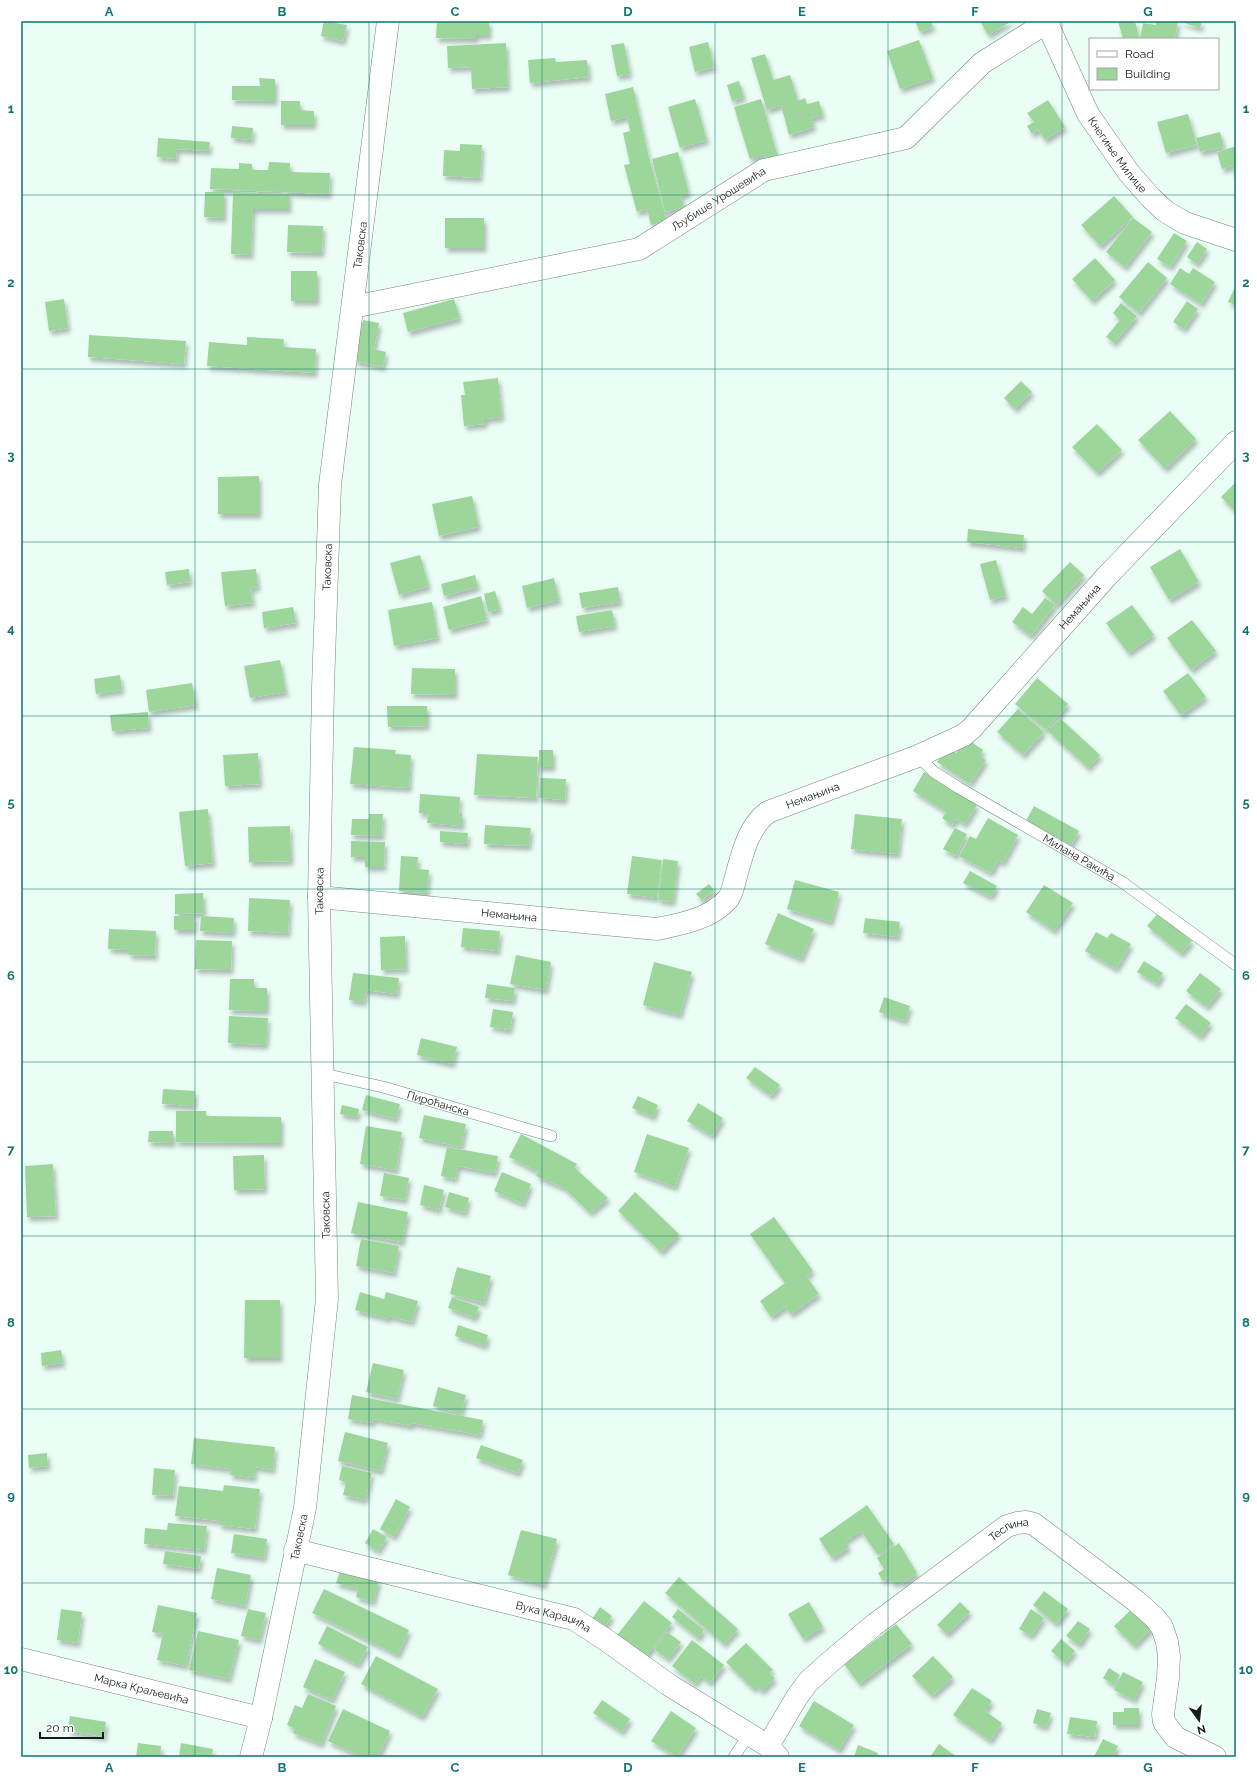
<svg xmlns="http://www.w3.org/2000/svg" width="1257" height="1778" viewBox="0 0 1257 1778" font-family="Raleway,sans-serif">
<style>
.building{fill:#9cd69a;filter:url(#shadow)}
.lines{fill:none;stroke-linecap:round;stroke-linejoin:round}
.service-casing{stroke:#71887d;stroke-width:12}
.minor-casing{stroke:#71887d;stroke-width:23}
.service{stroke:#fff;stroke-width:11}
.minor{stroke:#fff;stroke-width:22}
.grid{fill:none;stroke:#0f766e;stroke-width:1;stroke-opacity:0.55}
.labels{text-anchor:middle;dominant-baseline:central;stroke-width:3.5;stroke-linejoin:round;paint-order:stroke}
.street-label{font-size:11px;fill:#141d19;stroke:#fff}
.neatline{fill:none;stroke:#0f766e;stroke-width:1.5}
.grid-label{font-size:13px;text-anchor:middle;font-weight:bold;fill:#0f766e}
</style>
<defs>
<filter id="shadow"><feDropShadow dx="2.5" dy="4.5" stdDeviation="2" flood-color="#0004"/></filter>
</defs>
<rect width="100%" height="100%" fill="#eafef5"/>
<path class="building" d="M 324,21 L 347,25 L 343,41 L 321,36 Z
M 437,21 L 489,21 L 489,35 L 476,35 L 476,39 L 436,38 Z
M 915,21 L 931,21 L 933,27 L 920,32 Z
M 980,21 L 1012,21 L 988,35 Z
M 1118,21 L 1135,21 L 1139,38 L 1123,39 Z
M 1156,21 L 1178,21 L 1175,39 L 1140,39 L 1143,23 L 1156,25 Z
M 1182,21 L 1202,21 L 1200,28 L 1181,22 Z
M 919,40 L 933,78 L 900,89 L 887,51 Z
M 708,42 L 714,67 L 695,72 L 689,47 Z
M 506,43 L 508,87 L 472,89 L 471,67 L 448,68 L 447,46 Z
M 624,43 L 630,74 L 617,76 L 611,45 Z
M 765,54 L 773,80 L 790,75 L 798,101 L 805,98 L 807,104 L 819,101 L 823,115 L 811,118 L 814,127 L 789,135 L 781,105 L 767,110 L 751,58 Z
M 555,58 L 556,62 L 587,60 L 589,77 L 530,83 L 528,60 Z
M 259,78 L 275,79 L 275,101 L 232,100 L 232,86 L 260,86 Z
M 739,81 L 744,97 L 732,101 L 727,85 Z
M 633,87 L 649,158 L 667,221 L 651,225 L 647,209 L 637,212 L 624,165 L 630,164 L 623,133 L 630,131 L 627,117 L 611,121 L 605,94 Z
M 695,99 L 707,140 L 680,148 L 668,107 Z
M 761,99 L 778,157 L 767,161 L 765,154 L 750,159 L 734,107 Z
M 1048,100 L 1065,127 L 1045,140 L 1038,130 L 1032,134 L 1027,126 L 1034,122 L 1027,113 Z
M 281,101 L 300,101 L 300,110 L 314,111 L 314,125 L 281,125 Z
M 1188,114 L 1197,145 L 1166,153 L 1157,122 Z
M 232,126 L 253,128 L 252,140 L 231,138 Z
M 1220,132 L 1224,147 L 1200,152 L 1196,138 Z
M 158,138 L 210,142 L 209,151 L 177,149 L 176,159 L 157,157 Z
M 460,144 L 482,145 L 480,178 L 443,176 L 444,150 L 460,151 Z
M 1236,146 L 1236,176 L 1235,177 L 1232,166 L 1222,169 L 1217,152 Z
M 678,152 L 689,193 L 681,195 L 684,207 L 665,212 L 652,159 Z
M 269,162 L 290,163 L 290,172 L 330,173 L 329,194 L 210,189 L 211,168 L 239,169 L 239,163 L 252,164 L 252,170 L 268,170 Z
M 205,192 L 224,192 L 224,218 L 204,217 Z
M 233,192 L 289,194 L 289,209 L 253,209 L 251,255 L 231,254 Z
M 1114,196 L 1133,217 L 1100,246 L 1081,225 Z
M 445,218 L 484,218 L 484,248 L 445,248 Z
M 1133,218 L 1152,232 L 1125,267 L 1106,252 Z
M 288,225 L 323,226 L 322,253 L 287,252 Z
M 1174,233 L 1187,241 L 1170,267 L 1157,259 Z
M 1197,242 L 1207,249 L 1197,264 L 1187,257 Z
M 1095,258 L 1115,280 L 1092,301 L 1072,279 Z
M 1148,262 L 1167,278 L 1139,313 L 1119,297 Z
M 1180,268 L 1189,274 L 1193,268 L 1215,282 L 1201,304 L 1170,284 Z
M 291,271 L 317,271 L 317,301 L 291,301 Z
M 1235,287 L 1236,288 L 1236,305 L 1228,302 Z
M 64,299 L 68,328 L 49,331 L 45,302 Z
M 454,299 L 460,318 L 408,332 L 403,313 Z
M 1187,301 L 1198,309 L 1184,329 L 1173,322 Z
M 1121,303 L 1137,316 L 1114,343 L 1106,337 L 1120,320 L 1113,313 Z
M 363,320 L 379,323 L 374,349 L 386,352 L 383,367 L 354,361 Z
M 89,335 L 186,341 L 184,364 L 88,357 Z
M 247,337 L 284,339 L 283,347 L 316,349 L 315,373 L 207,366 L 209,342 L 247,345 Z
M 498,378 L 502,417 L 485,419 L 485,424 L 464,426 L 461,395 L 465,395 L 463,382 Z
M 1021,381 L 1032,392 L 1015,409 L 1004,398 Z
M 1170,411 L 1196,439 L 1165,469 L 1138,440 Z
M 1097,424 L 1122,450 L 1097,473 L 1072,447 Z
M 259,476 L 259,514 L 218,514 L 218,477 Z
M 1236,482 L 1236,512 L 1221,497 Z
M 472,496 L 479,527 L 439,536 L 432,504 Z
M 968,529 L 1024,535 L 1023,548 L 967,542 Z
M 1180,549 L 1199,582 L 1169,600 L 1150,567 Z
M 420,555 L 429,586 L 399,595 L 390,563 Z
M 996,560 L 1006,596 L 990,600 L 980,564 Z
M 1070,562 L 1084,575 L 1056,605 L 1042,591 Z
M 189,569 L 190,582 L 167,585 L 165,572 Z
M 256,569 L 258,587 L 251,588 L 253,603 L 225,606 L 221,572 Z
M 475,575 L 478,587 L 444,596 L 441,584 Z
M 554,578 L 559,600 L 527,608 L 522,586 Z
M 618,587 L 620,602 L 582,608 L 579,593 Z
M 495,591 L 500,609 L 488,612 L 484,594 Z
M 481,596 L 487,620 L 449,630 L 443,607 Z
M 1045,598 L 1055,605 L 1031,636 L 1012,622 L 1023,607 L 1032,614 Z
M 432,602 L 438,638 L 394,646 L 388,610 Z
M 1132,605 L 1154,635 L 1128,653 L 1106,623 Z
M 293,607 L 296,623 L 264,628 L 262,612 Z
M 612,610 L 615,626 L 579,632 L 576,616 Z
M 1192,620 L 1216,651 L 1191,670 L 1167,638 Z
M 280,660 L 286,692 L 250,698 L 244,666 Z
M 412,668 L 455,669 L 455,695 L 411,694 Z
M 1188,673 L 1206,697 L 1181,715 L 1163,691 Z
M 120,675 L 122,690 L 96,694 L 94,679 Z
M 1037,678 L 1068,704 L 1046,730 L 1015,704 Z
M 192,683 L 196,705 L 149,712 L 146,690 Z
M 387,706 L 427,706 L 427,726 L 388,727 Z
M 1018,709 L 1044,732 L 1023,755 L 997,732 Z
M 148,712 L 149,728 L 112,731 L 110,715 Z
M 1060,718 L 1100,755 L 1088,768 L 1048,731 Z
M 966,738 L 983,750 L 980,756 L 986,760 L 970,784 L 937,762 L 948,748 L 956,753 Z
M 354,747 L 396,750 L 395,754 L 411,755 L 409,788 L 350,784 Z
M 539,750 L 553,750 L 553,767 L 539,767 Z
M 258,753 L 260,784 L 225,786 L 223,755 Z
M 477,754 L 538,757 L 536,798 L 474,795 Z
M 924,772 L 977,805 L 965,824 L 956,819 L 952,825 L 942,818 L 946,812 L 913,791 Z
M 540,778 L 566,779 L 565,800 L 539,798 Z
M 420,794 L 460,797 L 459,813 L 462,813 L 462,826 L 427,823 L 428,813 L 419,813 Z
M 1034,806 L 1079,831 L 1071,845 L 1026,821 Z
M 208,809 L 213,863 L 185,866 L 179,812 Z
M 369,814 L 383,814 L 382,836 L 351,835 L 352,819 L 369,819 Z
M 855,814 L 902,819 L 898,854 L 851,849 Z
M 988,818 L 1018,835 L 1003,863 L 998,860 L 991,873 L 959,856 L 970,836 L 976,839 Z
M 485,825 L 531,828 L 529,846 L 484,844 Z
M 290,826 L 291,861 L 249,862 L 248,827 Z
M 955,828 L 967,834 L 956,856 L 943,849 Z
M 440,831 L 468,833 L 467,844 L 440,842 Z
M 351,841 L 385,842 L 384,867 L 365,867 L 365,857 L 351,857 Z
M 401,856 L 418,857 L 417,869 L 429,870 L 427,893 L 399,891 Z
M 632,856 L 662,860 L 657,898 L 627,894 Z
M 663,859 L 678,861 L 673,902 L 658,900 Z
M 970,871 L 997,886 L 991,897 L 963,883 Z
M 795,880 L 839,892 L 831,922 L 787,909 Z
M 709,884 L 714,890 L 702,900 L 696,894 Z
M 1044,885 L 1073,903 L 1054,931 L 1026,912 Z
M 203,893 L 204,913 L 175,914 L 175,894 Z
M 249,898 L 290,900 L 288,933 L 248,931 Z
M 778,913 L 814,929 L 801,959 L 765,944 Z
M 1158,913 L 1192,941 L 1181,954 L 1147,926 Z
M 174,916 L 195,916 L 194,930 L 174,930 Z
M 201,916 L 234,918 L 233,933 L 200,931 Z
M 865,918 L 900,922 L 898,937 L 863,933 Z
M 463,928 L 500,931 L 498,951 L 461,947 Z
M 109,929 L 156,931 L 155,956 L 129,955 L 129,950 L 108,949 Z
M 1096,932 L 1107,938 L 1111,933 L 1131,944 L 1116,969 L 1085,951 Z
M 405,936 L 406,969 L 381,970 L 380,937 Z
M 196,940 L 232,941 L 231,970 L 195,969 Z
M 516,955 L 551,962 L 546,990 L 510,984 Z
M 1144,961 L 1163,973 L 1157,984 L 1137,972 Z
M 654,962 L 692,972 L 680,1015 L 643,1005 Z
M 353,973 L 399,978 L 397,994 L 366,990 L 364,1002 L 349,1000 Z
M 1200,973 L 1221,989 L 1207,1007 L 1186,991 Z
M 230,979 L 254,979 L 254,988 L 267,988 L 267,1011 L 229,1010 Z
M 487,984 L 515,988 L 513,1001 L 485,998 Z
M 884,997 L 910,1006 L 905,1021 L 879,1012 Z
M 1186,1004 L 1211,1023 L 1200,1037 L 1175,1018 Z
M 493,1009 L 513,1012 L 510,1030 L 490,1027 Z
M 229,1016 L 268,1018 L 266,1045 L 228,1043 Z
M 421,1038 L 457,1047 L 452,1064 L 417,1055 Z
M 755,1067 L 780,1085 L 771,1096 L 746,1078 Z
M 163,1089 L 195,1091 L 194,1106 L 162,1104 Z
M 366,1095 L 400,1104 L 396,1119 L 362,1110 Z
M 638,1096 L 658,1105 L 653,1117 L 632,1108 Z
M 698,1103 L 723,1118 L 712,1136 L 687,1121 Z
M 342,1105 L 359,1109 L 357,1117 L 340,1114 Z
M 176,1111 L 206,1111 L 206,1116 L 281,1117 L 281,1143 L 176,1142 Z
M 424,1115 L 466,1124 L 461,1147 L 419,1138 Z
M 366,1126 L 402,1132 L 396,1170 L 360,1164 Z
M 149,1131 L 173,1131 L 173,1143 L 148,1142 Z
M 521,1134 L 577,1164 L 575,1168 L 608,1198 L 590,1213 L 564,1188 L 536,1176 L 538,1172 L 509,1157 Z
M 647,1134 L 689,1148 L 675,1187 L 634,1172 Z
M 447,1147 L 498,1156 L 495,1173 L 458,1166 L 455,1179 L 441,1176 Z
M 264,1155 L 265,1189 L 234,1190 L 233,1156 Z
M 53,1164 L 56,1216 L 27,1217 L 25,1166 Z
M 502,1172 L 531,1184 L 523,1204 L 494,1191 Z
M 384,1173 L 409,1178 L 405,1200 L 380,1196 Z
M 424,1185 L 444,1190 L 439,1210 L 420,1205 Z
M 449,1192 L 469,1198 L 465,1213 L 445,1207 Z
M 635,1192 L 679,1234 L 661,1252 L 618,1211 Z
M 358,1202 L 408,1212 L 402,1242 L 351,1233 Z
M 774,1217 L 813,1271 L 806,1276 L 819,1294 L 791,1314 L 785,1307 L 771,1317 L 760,1301 L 785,1283 L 750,1234 Z
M 361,1239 L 399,1246 L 394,1273 L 356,1266 Z
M 457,1267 L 491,1276 L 484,1303 L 450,1294 Z
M 360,1292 L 384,1299 L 386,1292 L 418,1301 L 412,1322 L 389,1316 L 389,1319 L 355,1310 Z
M 452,1297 L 479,1307 L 475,1318 L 448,1308 Z
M 245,1300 L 280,1300 L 280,1358 L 244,1358 Z
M 458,1325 L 488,1335 L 485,1346 L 455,1336 Z
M 61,1350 L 63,1363 L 42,1366 L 41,1353 Z
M 373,1363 L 404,1370 L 397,1399 L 366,1392 Z
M 438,1387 L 466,1395 L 461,1414 L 433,1406 Z
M 352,1395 L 483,1420 L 480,1435 L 412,1423 L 412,1426 L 373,1419 L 372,1423 L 348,1419 Z
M 345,1432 L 388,1443 L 381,1471 L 338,1461 Z
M 194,1438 L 275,1447 L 273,1470 L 255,1467 L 254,1478 L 230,1475 L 231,1469 L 191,1464 Z
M 481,1445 L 523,1460 L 518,1473 L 476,1458 Z
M 47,1453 L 48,1466 L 29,1468 L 28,1455 Z
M 342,1466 L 372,1473 L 365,1500 L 343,1495 L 346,1482 L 339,1480 Z
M 154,1468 L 175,1470 L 173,1496 L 152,1495 Z
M 224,1485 L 260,1489 L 255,1529 L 219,1525 L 220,1521 L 175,1516 L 179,1486 L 223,1491 Z
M 396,1499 L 410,1507 L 394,1537 L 380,1529 Z
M 867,1505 L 894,1544 L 878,1555 L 861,1531 L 845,1541 L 849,1547 L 832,1558 L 819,1539 Z
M 168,1523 L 207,1526 L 204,1550 L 144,1544 L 145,1528 L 167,1530 Z
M 373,1529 L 387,1537 L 378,1551 L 365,1543 Z
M 521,1530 L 557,1539 L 544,1585 L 508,1575 Z
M 234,1534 L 267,1539 L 264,1558 L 231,1553 Z
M 899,1543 L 917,1573 L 901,1584 L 899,1580 L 893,1584 L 889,1577 L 883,1581 L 878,1573 L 884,1569 L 877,1558 Z
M 165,1551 L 201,1556 L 199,1569 L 163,1564 Z
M 217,1568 L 251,1575 L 245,1606 L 211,1599 Z
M 341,1568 L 379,1580 L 373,1602 L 356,1597 L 358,1589 L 336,1583 Z
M 679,1577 L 738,1629 L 724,1644 L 665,1593 Z
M 324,1589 L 409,1630 L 398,1655 L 312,1613 Z
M 1044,1591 L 1068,1609 L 1056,1624 L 1033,1605 Z
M 644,1601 L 672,1623 L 645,1657 L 617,1635 Z
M 809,1602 L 823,1627 L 803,1639 L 788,1614 Z
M 960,1602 L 970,1612 L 947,1634 L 937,1625 Z
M 158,1605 L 197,1613 L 186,1666 L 157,1660 L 163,1634 L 152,1632 Z
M 600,1607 L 612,1616 L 604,1628 L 592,1619 Z
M 1133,1608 L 1152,1628 L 1134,1646 L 1114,1626 Z
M 61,1609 L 82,1612 L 78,1643 L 57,1640 Z
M 248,1609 L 266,1613 L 259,1640 L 241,1636 Z
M 678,1609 L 704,1630 L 698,1638 L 672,1617 Z
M 1031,1609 L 1044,1618 L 1031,1636 L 1019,1629 Z
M 1078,1621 L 1090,1629 L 1079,1645 L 1066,1636 Z
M 896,1624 L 912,1644 L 859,1684 L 844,1664 Z
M 327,1626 L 368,1647 L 358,1665 L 318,1644 Z
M 198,1631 L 239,1640 L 229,1679 L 189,1670 Z
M 667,1632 L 681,1642 L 668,1659 L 654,1649 Z
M 1061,1639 L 1075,1651 L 1065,1663 L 1051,1651 Z
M 692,1640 L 724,1665 L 710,1683 L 701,1676 L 695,1684 L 672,1666 Z
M 746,1643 L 773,1670 L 769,1673 L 775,1678 L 762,1691 L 756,1686 L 753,1689 L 726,1662 Z
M 376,1656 L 438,1689 L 422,1717 L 361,1684 Z
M 933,1656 L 953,1677 L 932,1696 L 912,1676 Z
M 315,1659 L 345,1672 L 332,1700 L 303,1687 Z
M 1109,1668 L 1120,1675 L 1114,1685 L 1103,1678 Z
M 1123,1672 L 1143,1682 L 1134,1700 L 1114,1690 Z
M 972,1688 L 992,1701 L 985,1711 L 1002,1723 L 990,1741 L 953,1715 Z
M 308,1694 L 336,1706 L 321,1744 L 293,1733 L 294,1728 L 287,1725 L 295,1705 L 302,1708 Z
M 602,1700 L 630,1719 L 622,1732 L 593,1713 Z
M 814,1701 L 854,1725 L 839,1750 L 799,1726 Z
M 1124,1708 L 1139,1708 L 1139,1725 L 1113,1725 L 1113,1712 L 1124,1712 Z
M 343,1709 L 390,1731 L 378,1757 L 362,1757 L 328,1741 Z
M 1037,1709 L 1051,1713 L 1046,1727 L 1033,1723 Z
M 671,1711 L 696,1728 L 677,1757 L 651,1741 Z
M 70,1716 L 106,1722 L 104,1737 L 68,1731 Z
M 1070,1717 L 1097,1721 L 1095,1737 L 1067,1734 Z
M 1103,1739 L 1118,1746 L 1112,1757 L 1094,1757 Z
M 138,1743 L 161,1746 L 160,1757 L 136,1757 Z
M 181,1743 L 213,1749 L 211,1757 L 179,1757 Z
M 939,1744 L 957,1757 L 930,1757 Z
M 858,1745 L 878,1753 L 877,1757 L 854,1757 Z"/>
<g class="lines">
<defs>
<g id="service">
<path id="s1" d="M 918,756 L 934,772 L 959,788 L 1122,882 L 1236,965"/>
<path id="s2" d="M 324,1074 L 383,1087 L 551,1136"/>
<path d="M 734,1757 L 749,1734"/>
</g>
<g id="minor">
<path id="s3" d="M 1047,23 L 1088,114 L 1129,173 L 1151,198 L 1165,211 L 1185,223 L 1236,240"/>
<path id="s4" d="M 353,307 L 639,249 L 764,170 L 906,138 L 982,63 L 1049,21"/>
<path id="s5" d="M 319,897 L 657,929 C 681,924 710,919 727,900 C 732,895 733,887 735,880 C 742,856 747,828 768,812 L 918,756 L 964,735 L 972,728 L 1106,577 L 1236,442"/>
<path id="s6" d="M 295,1550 L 574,1619 L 606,1640 L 669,1685 L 768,1746 L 778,1757"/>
<path id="s7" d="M 21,1659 L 261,1718"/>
<path id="s8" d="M 768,1746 L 797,1697 L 808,1682 L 830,1662 L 874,1625 L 1007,1526 L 1017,1523 L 1026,1522 L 1034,1524 L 1136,1601 L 1155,1618 L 1162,1627 L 1167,1642 L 1169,1656 L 1168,1678 L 1163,1714 L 1164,1722 L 1175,1737 L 1215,1757"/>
<path id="s9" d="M 251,1757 L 261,1718 L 305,1508 L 327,1299 L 319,897 L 323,688 L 330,485 L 388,21"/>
</g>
</defs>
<use href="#service" class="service-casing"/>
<use href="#minor" class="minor-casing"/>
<use href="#service" class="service"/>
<use href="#minor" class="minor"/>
</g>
<path class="grid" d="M 195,21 L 195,1757M 369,21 L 369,1757M 542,21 L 542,1757M 715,21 L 715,1757M 888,21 L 888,1757M 1062,21 L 1062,1757M 21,195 L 1236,195M 21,369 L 1236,369M 21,542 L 1236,542M 21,716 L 1236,716M 21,889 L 1236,889M 21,1062 L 1236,1062M 21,1236 L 1236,1236M 21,1409 L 1236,1409M 21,1583 L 1236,1583"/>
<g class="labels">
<g class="street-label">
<text stroke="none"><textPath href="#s3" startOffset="150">Кнегиње Милице</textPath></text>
<text stroke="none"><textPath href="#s4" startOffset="386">Љубише Урошевића</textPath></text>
<text stroke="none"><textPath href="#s9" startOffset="1521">Таковска</textPath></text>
<text stroke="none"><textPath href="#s9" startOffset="1197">Таковска</textPath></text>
<text stroke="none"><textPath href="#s5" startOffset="899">Немањина</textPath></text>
<text stroke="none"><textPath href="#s5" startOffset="563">Немањина</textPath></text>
<text stroke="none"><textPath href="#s1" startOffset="191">Милана Ракића</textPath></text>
<text stroke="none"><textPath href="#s9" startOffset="873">Таковска</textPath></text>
<text stroke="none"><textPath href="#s5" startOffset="191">Немањина</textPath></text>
<text stroke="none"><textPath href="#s2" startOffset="118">Пироћанска</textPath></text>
<text transform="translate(326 1215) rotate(-91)">Таковска</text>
<text stroke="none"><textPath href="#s8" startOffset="329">Теслина</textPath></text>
<text stroke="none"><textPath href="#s9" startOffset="225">Таковска</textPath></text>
<text stroke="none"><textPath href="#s6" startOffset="267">Вука Караџића</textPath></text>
<text stroke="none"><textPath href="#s7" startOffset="124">Марка Краљевића</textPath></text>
</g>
</g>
<rect width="1257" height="1778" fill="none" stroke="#ffffff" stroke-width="44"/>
<rect x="1089" y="38" width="130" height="52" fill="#ffffff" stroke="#a1a5a3"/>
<rect x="1097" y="51" width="20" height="6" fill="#ffffff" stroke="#a1a5a3"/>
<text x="1125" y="58" font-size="12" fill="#141d19">Road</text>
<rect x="1097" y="68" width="20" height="12" fill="#9cd69a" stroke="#a1a5a3"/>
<text x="1125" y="78" font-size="12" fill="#141d19">Building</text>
<g transform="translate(1199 1720) rotate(165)" stroke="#ffffff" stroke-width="3" paint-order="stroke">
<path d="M0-3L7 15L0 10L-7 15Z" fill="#141d19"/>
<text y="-6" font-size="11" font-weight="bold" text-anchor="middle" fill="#141d19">N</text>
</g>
<path d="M40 1732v6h63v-6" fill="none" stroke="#141d19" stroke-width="2"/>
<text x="46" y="1732" font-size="12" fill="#141d19" stroke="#ffffff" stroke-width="3" paint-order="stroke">20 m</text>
<rect x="22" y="22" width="1213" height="1734" class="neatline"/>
<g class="grid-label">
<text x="109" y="16">A</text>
<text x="282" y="16">B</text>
<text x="455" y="16">C</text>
<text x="628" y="16">D</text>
<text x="802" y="16">E</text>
<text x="975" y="16">F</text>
<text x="1148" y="16">G</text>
<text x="11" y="113">1</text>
<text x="1246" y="113">1</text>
<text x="11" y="287">2</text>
<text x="1246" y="287">2</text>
<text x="11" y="460">3</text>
<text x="1246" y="460">3</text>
<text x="11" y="633">4</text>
<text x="1246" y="633">4</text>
<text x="11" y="807">5</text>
<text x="1246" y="807">5</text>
<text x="11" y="980">6</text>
<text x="1246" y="980">6</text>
<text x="11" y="1154">7</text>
<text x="1246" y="1154">7</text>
<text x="11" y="1327">8</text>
<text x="1246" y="1327">8</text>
<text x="11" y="1500">9</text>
<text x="1246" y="1500">9</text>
<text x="11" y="1674">10</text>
<text x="1246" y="1674">10</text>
<text x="109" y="1772">A</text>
<text x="282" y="1772">B</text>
<text x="455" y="1772">C</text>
<text x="628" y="1772">D</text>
<text x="802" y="1772">E</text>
<text x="975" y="1772">F</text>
<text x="1148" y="1772">G</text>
</g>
</svg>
